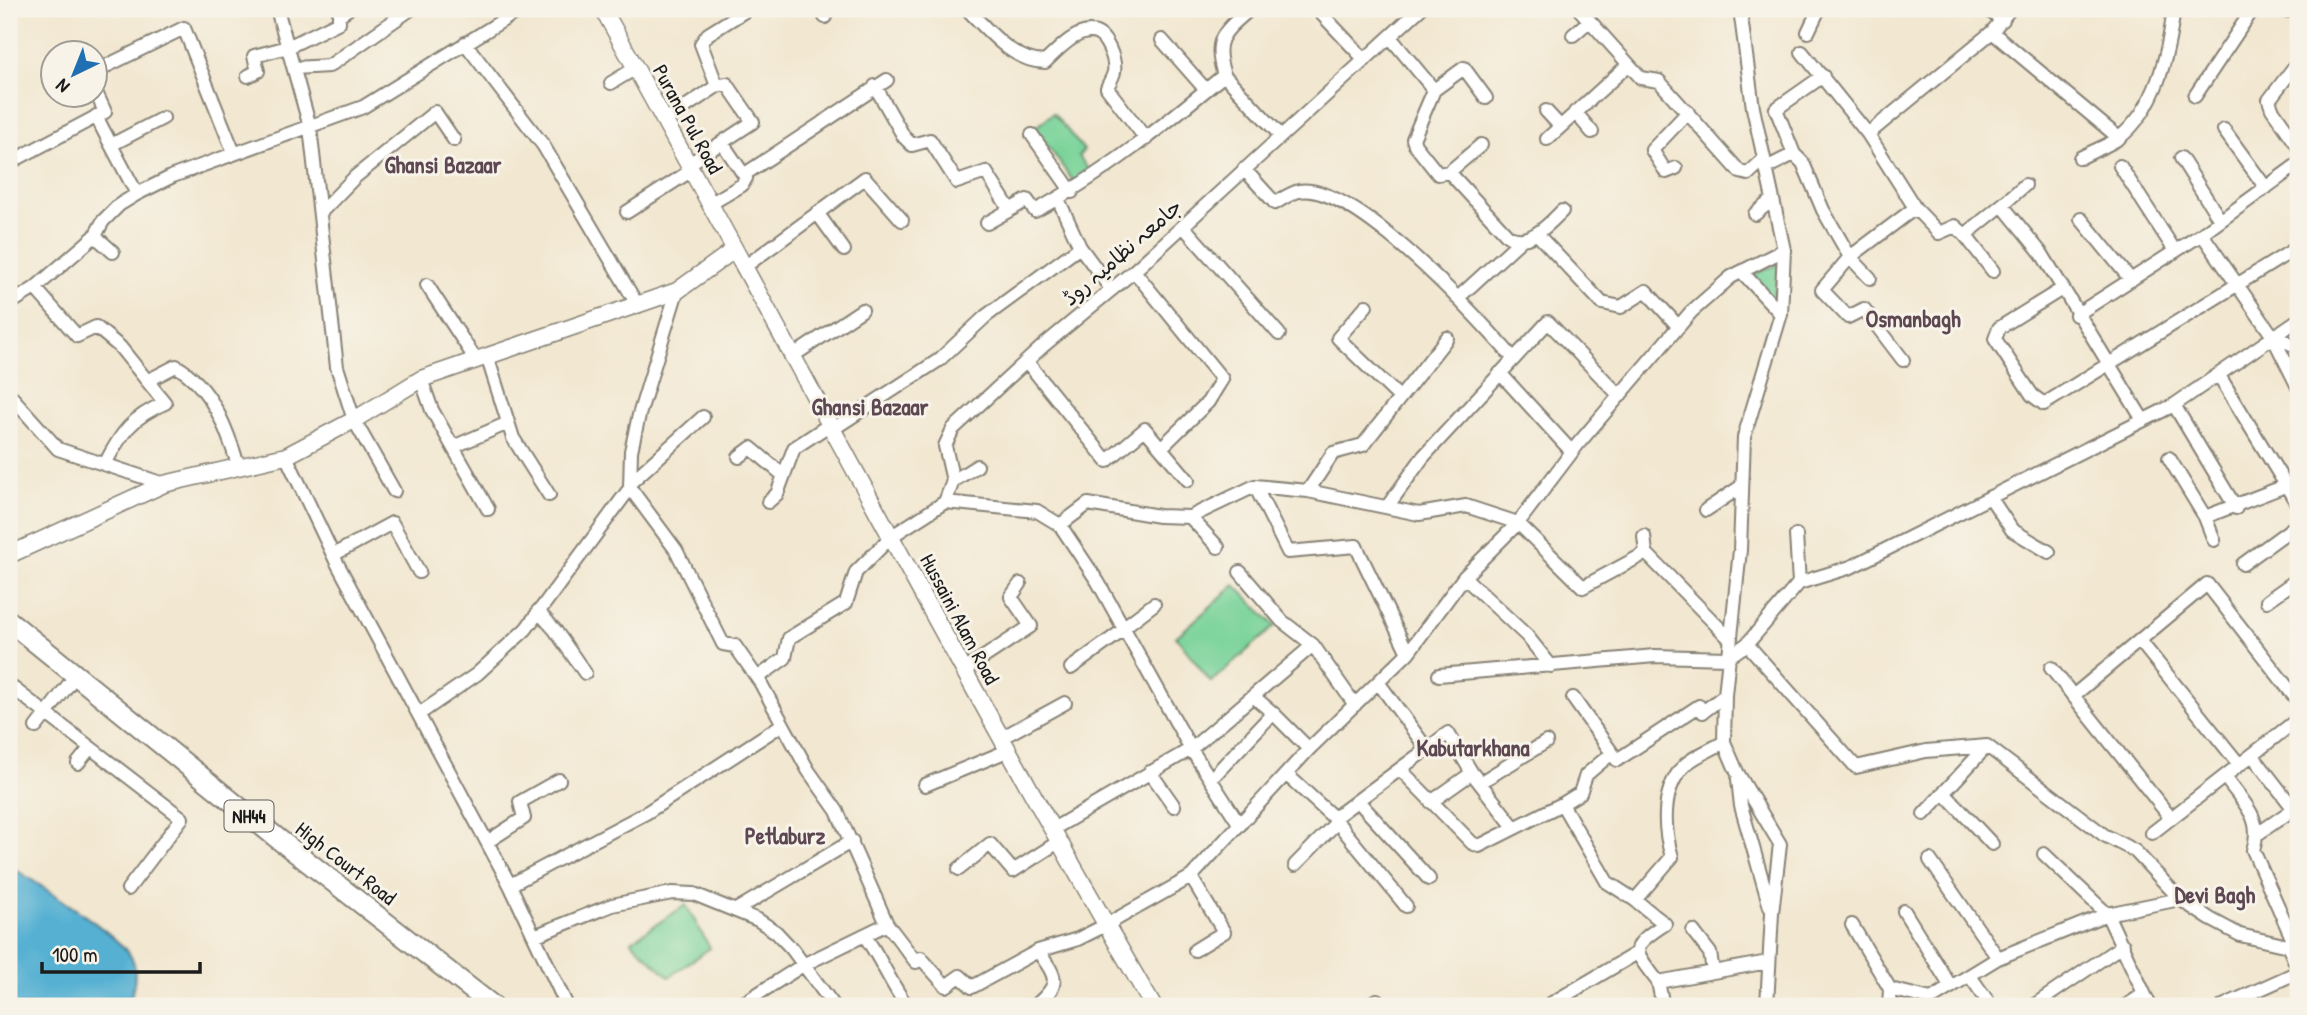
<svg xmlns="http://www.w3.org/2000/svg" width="2307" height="1015" viewBox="0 0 2307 1015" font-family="'Patrick Hand','Playpen Sans Arabic',sans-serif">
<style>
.green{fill:#79d399;stroke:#4a785a;stroke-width:2}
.water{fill:#54b0d2;stroke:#386677;stroke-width:2}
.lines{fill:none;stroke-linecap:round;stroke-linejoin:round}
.minor-casing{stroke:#878276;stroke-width:16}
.major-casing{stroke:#878276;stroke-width:19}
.highway-casing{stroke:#878276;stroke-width:23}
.minor{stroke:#fff;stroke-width:12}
.major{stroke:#fff;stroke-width:16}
.highway{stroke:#fff;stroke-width:19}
.labels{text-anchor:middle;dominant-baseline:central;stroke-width:6;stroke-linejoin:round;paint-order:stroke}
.shield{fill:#f7f3e8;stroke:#5e5c59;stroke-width:2}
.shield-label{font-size:19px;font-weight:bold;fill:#1c1c1c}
.street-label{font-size:21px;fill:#1c1c1c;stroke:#f7f3e8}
.neighbourhood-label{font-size:23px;font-weight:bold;fill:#5c4752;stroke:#f7f3e8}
</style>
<rect width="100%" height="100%" fill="#f7f3e8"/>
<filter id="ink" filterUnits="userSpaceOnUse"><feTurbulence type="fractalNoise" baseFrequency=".0143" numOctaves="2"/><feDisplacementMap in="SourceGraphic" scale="14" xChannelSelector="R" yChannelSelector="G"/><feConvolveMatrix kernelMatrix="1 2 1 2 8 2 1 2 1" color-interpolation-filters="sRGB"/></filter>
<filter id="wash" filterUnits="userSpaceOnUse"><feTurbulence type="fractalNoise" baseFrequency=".00686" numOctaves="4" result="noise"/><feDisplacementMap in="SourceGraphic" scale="28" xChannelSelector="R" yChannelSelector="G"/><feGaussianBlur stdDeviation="1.57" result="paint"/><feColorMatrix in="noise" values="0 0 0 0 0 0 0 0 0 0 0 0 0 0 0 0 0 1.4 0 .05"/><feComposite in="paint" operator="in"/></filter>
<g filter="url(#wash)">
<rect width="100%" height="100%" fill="#f2e7d0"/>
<path class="green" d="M 1053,113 L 1084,150 L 1079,156 L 1090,172 L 1075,184 L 1035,128 Z
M 1779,264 L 1772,309 L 1743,278 Z
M 1235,585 L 1275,626 L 1211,682 L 1176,637 Z
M 686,905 L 710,948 L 669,977 L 631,941 Z"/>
<path class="water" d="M 9,865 C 33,882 129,938 134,964 C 137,978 132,992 129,1006 L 9,1006 Z"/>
</g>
<g filter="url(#ink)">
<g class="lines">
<defs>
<path id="minor" d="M 277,9 L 310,127 L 337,367 L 354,420 L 394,491
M 821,9 L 825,17
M 967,9 C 988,30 1013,62 1045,62 C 1056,52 1074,31 1091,32 C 1106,32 1116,60 1114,72 C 1113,77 1109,83 1107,88 L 1146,139
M 1250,9 C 1224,32 1212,39 1224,75 L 1281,136
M 1317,9 L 1365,60
M 1579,9 L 1641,78 L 1659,81 L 1740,172 L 1748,174 L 1763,160
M 1740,9 L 1753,108 L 1784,250 L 1781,314 L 1744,437 L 1740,550 L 1725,695 L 1724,742 L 1737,772 L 1780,844 L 1772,913 L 1767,1006
M 1986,9 L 2003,20
M 2242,9 L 2298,11
M 1808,32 L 1819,9
M 1992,32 L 2010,9
M 1573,35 L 1589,21
M 1390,37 L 1434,90 L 1413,139 L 1415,145 L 1438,174 L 1449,172
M 1162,40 L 1206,90
M 465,43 L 543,145 L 638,306
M 1802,52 L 1868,134
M 2298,62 L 2269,100 L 2272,109 L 2298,146
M 294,68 L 329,66 L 411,9
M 94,72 L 184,28 L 234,153
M 248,76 L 258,71 L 254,56 L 288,47 L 339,22 L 339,15 L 348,9
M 611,83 L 636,68
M 717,86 L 701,44 L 708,34 L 748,9
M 875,86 L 904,137 L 912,145 L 930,140 L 957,182 L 986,172 L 1010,210 L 1027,200 L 1035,211 C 1104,174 1164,125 1224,75
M 1434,90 L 1464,68 L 1486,98
M 2195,96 L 2253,9
M 1546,111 L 1560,126
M 1575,112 L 1592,132
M 96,116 L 111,145 L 163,118
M 664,121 L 717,86 L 727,84 L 753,122 L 689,164
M 2224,130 L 2266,188
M 1032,135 L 1072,192
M 1547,139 L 1628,65
M 111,145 L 137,194
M 1481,145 L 1449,172 L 1508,236 C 1528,248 1549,224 1562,211
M 1794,154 L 1776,109 L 1823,76
M 2080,158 C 2092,151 2108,146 2119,138 C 2157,108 2168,54 2174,9
M 2181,158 L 2220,220
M 9,163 L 105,112 L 94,88
M 2120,166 L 2175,251
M 1676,168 L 1666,172 L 1652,150 L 1688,112
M 1766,168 L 1794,154 L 1803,163 L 1823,210 L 1850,257 L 1822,290 L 1848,317 L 1864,309 L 1903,360
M 1244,169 L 1275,203 C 1282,199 1291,193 1299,191 C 1355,182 1478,318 1514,359
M 745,174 L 887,80
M 1058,199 L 1080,247
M 710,204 L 742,185 L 746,178 L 723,144
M 2002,205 L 2025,185
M 1915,208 L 1939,233 L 1955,226 L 1965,235 L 2002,205 L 2042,254 L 2143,420
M 321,212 L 355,177 L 435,112 L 454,140
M 627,212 L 692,170
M 818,214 L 844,250
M 1755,214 L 1772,200
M 2081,219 L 2131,280
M 987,223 L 1010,210
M 1183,226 L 1279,334
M 1537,234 L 1602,303 L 1621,307 L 1646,291 L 1678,326
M 2202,234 L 2272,335 L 2298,387
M 1965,235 L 1993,271
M 95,236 L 113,252
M 743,268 L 865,178 L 902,220
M 1134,271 L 1222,379 L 1208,402 L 1161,448
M 1742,272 L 1781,314
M 1870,278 L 1850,257 L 1915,208 L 1868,134 L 1992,32 L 2119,138
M 427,285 L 476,360
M 35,288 L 77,336 L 96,327 L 120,347 L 165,403 C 132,417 121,433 105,464
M 2062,289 L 1999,328 L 1995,339 L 2032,395 L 2044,404 L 2298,247
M 677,291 L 639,415 L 631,451 L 630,488 L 676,550 L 723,644 L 735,646 L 760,682 L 808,770 L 837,811 L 887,924 L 916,962 L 921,958 L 946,986 L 960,976 L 972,987 L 1038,951 L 1078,939 L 1106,925 L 1191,877 L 1309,749 L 1408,653 L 1464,577 L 1518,523 L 1578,444 L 1691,312 L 1731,277 L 1784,250
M 1459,297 L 1521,240
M 9,304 L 35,288 L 95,236 L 103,221 L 119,205 L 137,194 L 173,176 L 363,107 L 521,9
M 1366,306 L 1338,338 L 1399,397
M 2076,315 L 2202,234 L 2298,164
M 2272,335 L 2298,347
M 487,356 L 513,438 L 549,495
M 791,357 L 862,310
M 1027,362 L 1107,461 L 1145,429 L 1188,480
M 1500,373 L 1572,452
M 2220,377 L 2298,505
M 421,379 L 432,410 L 488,509
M 147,381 L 176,366 C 212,387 227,429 239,468
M 9,394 L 58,449 L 164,484
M 2174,405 L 2236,508
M 837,439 L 836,427 L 939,360 L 986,316 L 1080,247 L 1111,289
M 453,447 L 508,423
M 286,456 L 336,561 L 510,885 L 567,1006
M 739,457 L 751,448 L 783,475
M 2169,458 L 2205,517 L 2214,540
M 953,481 L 977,466
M 630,483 L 703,417
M 1255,486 L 1288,552 L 1356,546 L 1408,653
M 1308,491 L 1333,453 L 1363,445 L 1447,338
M 1990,497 L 2012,530 L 2049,552
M 768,502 L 777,494 L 794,448 L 829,425
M 945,502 L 1037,511 L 1060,525 L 1098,582 L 1191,749 L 1240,825
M 1387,507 L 1423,457 L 1548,322 L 1620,396
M 1706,510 L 1742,486
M 1190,517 L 1218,547
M 2205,517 L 2298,481
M 1060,525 L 1088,504 L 1159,516 L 1190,517 L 1255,486 L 1308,491 L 1419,514 L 1466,506 L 1518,523 L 1583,587 L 1646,553 L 1729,638
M 1796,535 L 1799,583
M 1644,536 L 1646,553
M 333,555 L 392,523 L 419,572
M 2243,564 L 2298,524
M 1240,572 L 1282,621 L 1313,645 L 1355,705
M 1464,577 L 1527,636 L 1551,666
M 2267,601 L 2298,579
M 538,611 L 555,630 L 585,673
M 1124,627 L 1154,604
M 2140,641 L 2238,763
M 1747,644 L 1856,767 L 1926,751 L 1987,746 L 2104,835 L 2135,851 L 2180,899 L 2210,919 L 2240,935 L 2288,946 L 2298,968
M 1071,668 L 1125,629
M 2051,668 L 2170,817
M 963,671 L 1031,626 L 1011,597 L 1020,584
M 1439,675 L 1655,656 L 1727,658 L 1747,644 L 1799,583 L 1851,567 L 2174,405 L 2298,320
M 757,678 L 785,658 L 789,638 L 846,603 L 856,572 L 892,536 L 945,502 L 953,481 L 945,446 L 953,429 L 1043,346 L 1134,271 L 1420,9
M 1378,682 L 1427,749 L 1400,769 L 1472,843 L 1479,846 L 1485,843 L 1562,804 L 1607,882 L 1635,900 L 1672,857 C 1663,828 1661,787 1686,764 C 1696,755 1713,749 1724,742
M 9,685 L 182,818 L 128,889
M 2073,696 L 2207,584 L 2298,701
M 1573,698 L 1617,760 L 1699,706 L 1703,712 L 1725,695
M 1273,713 L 1309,749
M 419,714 L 477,674 L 526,629 L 630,488
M 36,727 L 69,684
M 1001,738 L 1065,703
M 1427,749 L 1448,733 L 1472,773 L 1514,827
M 2253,756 L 2294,809
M 78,763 L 90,748
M 1150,772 L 1174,806
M 1286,774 L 1334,818 L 1400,769
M 2225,777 C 2243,803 2264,818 2253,850 L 2292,938
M 1211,779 L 1273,713 L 1253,696
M 1738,779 L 1741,806 L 1770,907
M 1481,782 L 1546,742
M 925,785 L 1007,751
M 1945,794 L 1992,844
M 1358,801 L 1429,879
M 1431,802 L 1472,773
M 1562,804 L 1580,793 L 1586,775 L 1612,753
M 1924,814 L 1987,746
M 1053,829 L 1191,749 L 1313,645
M 2152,833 L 2298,719
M 2259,833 L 2298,806
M 487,842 L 524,818 L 520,802 L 559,780
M 2044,854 L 2107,914 L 2150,1006
M 1930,860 L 1998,958
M 1295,865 L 1337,822 L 1406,906
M 959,869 L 990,844 L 1013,871 L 1060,841
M 1191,877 L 1224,932 L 1195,950
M 510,885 L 646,813 L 783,724
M 1635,900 L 1665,924 C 1628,948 1633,949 1658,982
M 736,910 L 852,841
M 1904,911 L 1951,987
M 1852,925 L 1890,989 L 1931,999 L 1998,958 L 2107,914 L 2180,899
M 1693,931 L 1710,953 L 1713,971
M 864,935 C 881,958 890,983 907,1006
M 534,936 L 612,905 L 672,893 L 694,894 L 758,920 L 776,932 L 792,949 L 834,1006
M 1970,976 L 1991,1006
M 739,1006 L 803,965 L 887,924
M 1035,1006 C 1062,983 1057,978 1038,951
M 1365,1006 L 1377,1000
M 1547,1006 L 1637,953
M 1663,1006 L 1658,982 L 1768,962
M 1889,1006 L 1890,989
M 2033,1006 L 2123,945
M 2126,1006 L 2144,994
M 2223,1006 L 2298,972"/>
<path id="major" d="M 603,9 C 787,341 963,678 1153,1006
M 9,555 L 164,484 L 286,456 L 354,420 L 421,379 L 677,291 L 734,250"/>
<path id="highway" d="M 9,621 L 277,838 L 493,1006"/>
</defs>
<use href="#minor" class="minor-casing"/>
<use href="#major" class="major-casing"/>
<use href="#highway" class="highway-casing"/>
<use href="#minor" class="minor"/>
<use href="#major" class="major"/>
<use href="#highway" class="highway"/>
</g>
</g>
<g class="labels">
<rect class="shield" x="224.5" y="800.5" width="49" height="31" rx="5"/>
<g class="shield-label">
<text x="249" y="816">NH44</text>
</g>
<g class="street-label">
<text transform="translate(688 119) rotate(61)">Purana Pul Road</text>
<text transform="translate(1122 252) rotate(-41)">جامعہ نظامیہ روڈ</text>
<text transform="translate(960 619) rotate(62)">Hussaini Alam Road</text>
<text transform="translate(346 863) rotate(38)">High Court Road</text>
</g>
<g class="neighbourhood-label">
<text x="443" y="164">Ghansi Bazaar</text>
<text x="1913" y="318">Osmanbagh</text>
<text x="870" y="406">Ghansi Bazaar</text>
<text x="1473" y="747">Kabutarkhana</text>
<text x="785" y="835">Petlaburz</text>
<text x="2215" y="894">Devi Bagh</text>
</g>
</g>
<rect width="2307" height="1015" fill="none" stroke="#f7f3e8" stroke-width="35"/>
<g transform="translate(74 74) rotate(223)"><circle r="33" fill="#f7f3e8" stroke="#9f9d96" stroke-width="2"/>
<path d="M0-5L12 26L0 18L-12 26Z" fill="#1f6fb2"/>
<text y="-10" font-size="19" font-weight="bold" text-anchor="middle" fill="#1c1c1c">N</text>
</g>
<path d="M42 962v10h158v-10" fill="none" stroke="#1c1c1c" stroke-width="3.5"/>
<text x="52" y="962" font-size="21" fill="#1c1c1c" stroke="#f7f3e8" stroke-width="5" paint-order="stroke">100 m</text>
</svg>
